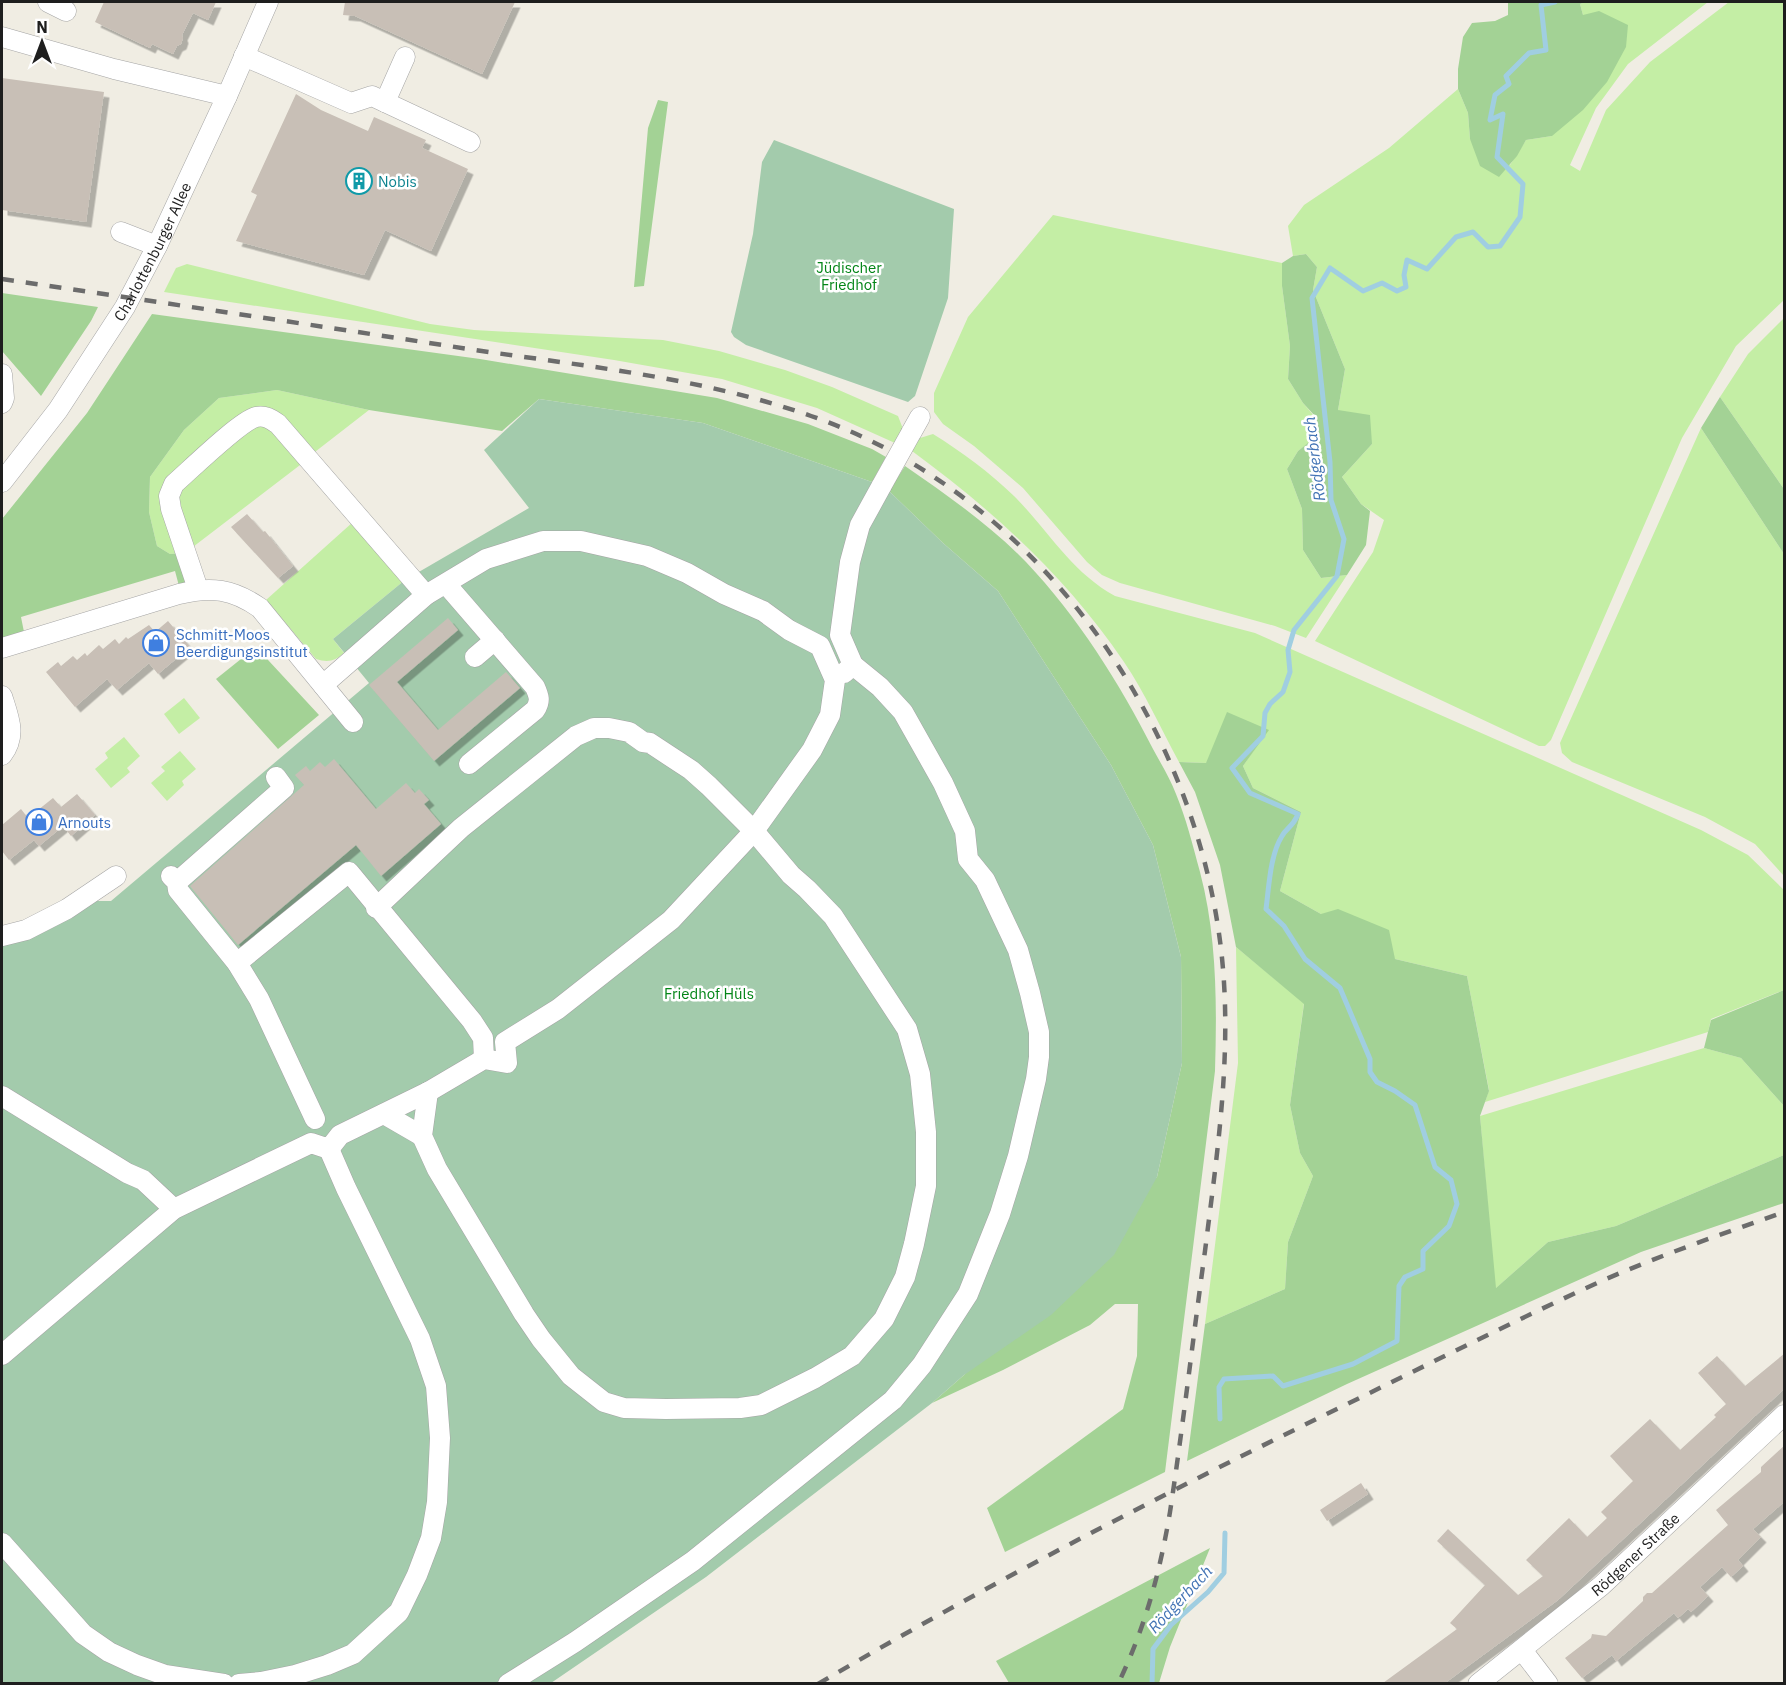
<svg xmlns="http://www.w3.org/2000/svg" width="1786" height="1685" viewBox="0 0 1786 1685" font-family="'IBM Plex Sans',sans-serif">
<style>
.grass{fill:#c4eea5}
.forest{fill:#a3d295}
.cemetery{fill:#a3cbac}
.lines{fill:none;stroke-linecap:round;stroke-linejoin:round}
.stream{stroke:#a0cee1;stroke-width:5}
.building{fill:#c8bfb6;filter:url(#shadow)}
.minor-casing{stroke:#a5a5a5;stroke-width:21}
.minor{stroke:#fff;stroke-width:20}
.rail{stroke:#6c6c6c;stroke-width:4.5;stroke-dasharray:12 12;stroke-linecap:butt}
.minor-bridge-casing{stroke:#a5a5a5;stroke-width:21;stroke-linecap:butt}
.minor-bridge{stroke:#fff;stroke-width:20}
.labels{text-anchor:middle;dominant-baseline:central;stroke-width:5;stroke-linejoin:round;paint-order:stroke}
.culture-label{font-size:15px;fill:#0d838f;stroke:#fff;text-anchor:start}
.street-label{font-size:15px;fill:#1e1e1e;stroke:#fff}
.park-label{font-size:15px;fill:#038517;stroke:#fff}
.shop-label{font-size:15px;fill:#366cbe;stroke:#fff;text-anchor:start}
.water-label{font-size:16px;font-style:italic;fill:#4374b5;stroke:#fff}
</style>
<defs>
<filter id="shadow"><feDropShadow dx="5.5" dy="5.5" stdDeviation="0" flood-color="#0004"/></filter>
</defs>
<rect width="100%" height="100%" fill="#f0ede3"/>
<path class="grass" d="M 1585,2 L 1708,2 L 1628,64 L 1596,108 L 1570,165 L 1580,171 L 1606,110 L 1650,62 L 1729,2 L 1784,2 L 1784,300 L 1736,346 L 1682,438 L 1551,740 L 1545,746 L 1539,746 L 1315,641 L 1373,552 L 1384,520 L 1361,504 L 1342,477 L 1372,444 L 1338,410 L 1345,369 L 1313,290 L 1317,267 L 1306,254 L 1293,256 L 1288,226 L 1304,205 L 1389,148 L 1458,89 L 1468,113 L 1470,139 L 1510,165 L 1526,140 L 1552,136 L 1583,15 L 1580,4 Z
M 1053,215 L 1282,263 L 1282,286 L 1290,346 L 1288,379 L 1303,403 L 1315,417 L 1318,436 L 1298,451 L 1287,469 L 1302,509 L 1303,550 L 1321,578 L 1347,575 L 1306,638 L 1275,626 L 1120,583 L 1102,575 L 1087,562 L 1023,488 L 974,446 L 943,424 L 934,412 L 934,393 L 968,317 Z
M 187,264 L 430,324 L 474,330 L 663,340 L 719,351 L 785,370 L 832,387 L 898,416 L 903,429 L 895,443 L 817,408 L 722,379 L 614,360 L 164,292 L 176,268 Z
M 1784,318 L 1784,489 L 1720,397 L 1748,354 Z
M 277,390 L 369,410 L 311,455 L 269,413 L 172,480 L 181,553 L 170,554 L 157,546 L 149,512 L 150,477 L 184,430 L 219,398 Z
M 268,422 L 304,462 L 189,550 L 175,509 L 179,486 L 245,429 Z
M 1701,428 L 1784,554 L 1784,876 L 1755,844 L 1705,817 L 1572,762 L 1562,753 L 1560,743 Z
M 933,434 C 962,452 989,472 1014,496 C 1049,531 1070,571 1115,596 L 1255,633 L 1701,830 L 1748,855 L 1784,890 L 1784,990 L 1711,1019 L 1708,1032 L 1485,1102 L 1489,1090 L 1467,976 L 1395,959 L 1321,914 L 1280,891 L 1301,812 L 1253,788 L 1243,766 L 1268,730 L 1206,763 L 1179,762 C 1161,729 1145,693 1124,662 C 1066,577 995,512 912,451 L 920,438 Z
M 353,522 L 405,580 L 333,639 L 344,653 C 335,661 328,663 316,659 L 266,600 Z
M 184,698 L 200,718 L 179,734 L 164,714 Z
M 124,737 L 140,756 L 127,768 L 130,772 L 111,788 L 95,769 L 108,758 L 105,753 Z
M 180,751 L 196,769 L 182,781 L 184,785 L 167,801 L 151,783 L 165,771 L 161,767 Z
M 1236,947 L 1304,1003 L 1290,1105 L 1300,1153 L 1313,1176 L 1288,1242 L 1285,1289 L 1205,1324 L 1238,1063 Z
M 1704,1048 L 1741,1058 L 1784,1106 L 1784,1155 L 1616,1226 L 1548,1242 L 1495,1289 L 1480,1116 Z"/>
<path class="forest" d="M 1508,2 L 1585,2 L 1580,4 L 1583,15 L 1599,11 L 1628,25 L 1626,47 L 1607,82 L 1583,110 L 1552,136 L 1526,140 L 1517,156 L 1499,177 L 1480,166 L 1470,139 L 1468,113 L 1458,89 L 1458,69 L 1463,37 L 1472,23 L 1495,21 L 1508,15 Z
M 658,100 L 668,102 L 644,286 L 634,287 L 648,128 Z
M 1306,254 L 1317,267 L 1313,290 L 1345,369 L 1338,410 L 1370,415 L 1372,444 L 1342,477 L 1361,504 L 1370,511 L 1366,545 L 1347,575 L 1321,578 L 1303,550 L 1302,509 L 1287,469 L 1298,451 L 1318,435 L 1315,416 L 1303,403 L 1288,379 L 1290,346 L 1282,286 L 1282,263 L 1293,256 Z
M 2,293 L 98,307 L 91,321 L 41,396 L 2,351 Z
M 152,314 L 480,359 L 717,398 L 808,424 L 872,449 L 886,457 L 872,482 L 703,423 L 539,399 L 502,431 L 369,410 L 277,390 L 219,398 L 184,430 L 150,477 L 149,512 L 157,546 L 170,554 L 181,553 L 187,575 L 185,582 L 179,586 L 175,571 L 21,617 L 24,632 L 2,639 L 2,519 L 87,413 Z
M 1720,397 L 1784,489 L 1784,554 L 1701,428 Z
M 905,466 C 947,495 990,525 1026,562 C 1078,617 1119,682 1153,749 C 1161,764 1170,778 1176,794 C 1186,818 1193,846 1200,872 C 1217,936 1217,1005 1215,1071 L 1165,1472 L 1005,1552 L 987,1508 L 1123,1409 L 1137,1356 L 1138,1304 L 1115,1304 L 1090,1325 L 1003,1370 L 932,1403 L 964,1375 L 1157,1177 L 1182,1063 L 1181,957 L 1153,845 L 1111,765 L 998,591 L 943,543 L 889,491 Z
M 256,647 L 319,715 L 278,749 L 216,679 Z
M 1227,712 L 1269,730 L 1243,766 L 1253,788 L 1301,812 L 1280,891 L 1321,914 L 1338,909 L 1389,930 L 1395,959 L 1467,976 L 1489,1091 L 1480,1116 L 1496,1288 L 1548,1242 L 1616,1226 L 1784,1155 L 1784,1203 L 1641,1252 L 1347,1384 L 1187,1461 L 1205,1324 L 1285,1289 L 1288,1242 L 1313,1176 L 1300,1153 L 1290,1105 L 1304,1004 L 1236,947 L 1220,865 L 1195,792 L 1179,762 L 1206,763 Z
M 1784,990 L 1784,1106 L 1741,1058 L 1704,1048 L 1711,1020 Z
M 1210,1548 L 1170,1647 L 1159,1683 L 1009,1683 L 996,1661 Z"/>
<path class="cemetery" d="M 774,140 L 954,209 L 948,298 L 915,396 L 908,402 L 746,345 L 734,337 L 731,332 L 753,234 L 762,162 Z
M 539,399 L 703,423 L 872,482 L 889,491 L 943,543 L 998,591 L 1111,765 L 1153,845 L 1181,957 L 1182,1063 L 1157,1177 L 1114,1255 L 1051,1315 L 964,1375 L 932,1403 L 706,1577 L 551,1683 L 2,1683 L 2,945 L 91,901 L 111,901 L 369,683 L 333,639 L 405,580 L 529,508 L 484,450 Z"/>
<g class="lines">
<path class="stream" d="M 1220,1419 L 1219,1387 L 1224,1379 L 1273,1376 L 1283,1386 L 1353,1364 L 1397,1341 L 1399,1286 L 1405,1277 L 1423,1269 L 1423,1251 L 1449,1226 L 1457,1204 L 1451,1180 L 1435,1167 L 1415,1105 L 1395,1091 L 1377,1082 L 1370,1072 L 1370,1059 L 1340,988 L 1305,959 L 1284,926 L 1266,909 C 1269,887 1270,855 1282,836 C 1287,827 1293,827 1298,814 L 1250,793 L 1232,768 L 1263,736 L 1265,713 L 1270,704 L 1283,692 L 1290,672 L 1288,650 L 1294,630 L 1337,576 L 1344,539 L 1331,500 L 1330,462 L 1312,298 L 1330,268 L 1363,291 L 1382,283 L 1397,291 L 1406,287 L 1404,275 L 1407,260 L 1427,269 L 1456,237 L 1473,232 L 1488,247 L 1500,246 L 1520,217 L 1523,184 L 1497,157 L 1503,114 L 1490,120 L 1495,95 L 1509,84 L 1506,76 L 1529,53 L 1546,50 L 1541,5 L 1555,2
M 1152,1684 L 1153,1649 L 1171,1625 L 1208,1592 L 1224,1573 L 1225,1533"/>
</g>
<path class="building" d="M 104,2 L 216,2 L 208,20 L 193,13 L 182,35 L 183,38 L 181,44 L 177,46 L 173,54 L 152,44 L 150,48 L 95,22 Z
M 345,2 L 515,2 L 482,74 L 355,16 L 343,15 Z
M 2,78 L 104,92 L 86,222 L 2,210 Z
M 296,94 L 321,110 L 368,131 L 374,117 L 426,140 L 422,148 L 468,169 L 431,251 L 385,230 L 364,275 L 236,241 L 257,195 L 251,192 Z
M 247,514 L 263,532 L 265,531 L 293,566 L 278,578 L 231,527 Z
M 448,618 L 458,630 L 397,682 L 438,730 L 506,672 L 520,688 L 434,761 L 369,685 Z
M 168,621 L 190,647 L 158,674 L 149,663 L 117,690 L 107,679 L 75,707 L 46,672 L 58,662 L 61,666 L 73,656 L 77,660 L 85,653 L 87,656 L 99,645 L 103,649 L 115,639 L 119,644 L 126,637 L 128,639 L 149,625 L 155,632 Z
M 334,759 L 376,809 L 406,783 L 415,793 L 419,789 L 429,800 L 424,804 L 441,824 L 381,876 L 356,845 L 238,945 L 190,886 L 304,785 L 295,775 L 306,766 L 310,771 L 320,762 L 325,767 Z
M 77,794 L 95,815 L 71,836 L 63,826 L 39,846 L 34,840 L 9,860 L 2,851 L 2,825 L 21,809 L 28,818 L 53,798 L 61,807 Z
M 1785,1353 L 1785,1388 L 1558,1600 L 1445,1683 L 1383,1683 L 1457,1629 L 1450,1623 L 1485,1585 L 1437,1541 L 1448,1529 L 1518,1595 L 1543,1576 L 1526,1560 L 1569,1518 L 1587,1537 L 1607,1518 L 1601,1512 L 1633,1481 L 1610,1456 L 1650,1419 L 1680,1450 L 1716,1417 L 1714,1415 L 1726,1404 L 1698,1373 L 1717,1356 L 1745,1386 Z
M 1785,1445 L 1785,1501 L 1753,1529 L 1761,1537 L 1738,1560 L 1743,1566 L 1731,1577 L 1722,1567 L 1700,1587 L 1708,1596 L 1691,1612 L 1688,1609 L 1678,1618 L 1674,1613 L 1616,1661 L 1612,1655 L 1582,1678 L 1565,1658 L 1591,1638 L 1592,1634 L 1606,1636 L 1643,1601 L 1643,1597 L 1647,1593 L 1652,1593 L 1728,1525 L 1716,1510 L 1761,1472 L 1761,1467 Z
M 1361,1483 L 1368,1494 L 1327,1521 L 1320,1510 Z"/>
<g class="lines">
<defs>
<g id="minor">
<path d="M 48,2 L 66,11"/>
<path d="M 2,37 L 114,69 L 227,96"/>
<path d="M 244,56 L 351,103 L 372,96 L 470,142"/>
<path d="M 385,102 L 405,57"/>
<path d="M 121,232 L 157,246"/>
<path d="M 2,374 L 4,398 L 2,403"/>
<path d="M 911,433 L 920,417"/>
<path id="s1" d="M 2,482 L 58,410 L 125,307 L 157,246 L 227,96 L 268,2"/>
<path d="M 446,584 L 535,687 C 539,696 541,701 535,710 L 469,764"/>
<path d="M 198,589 L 171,509 L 169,496 L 174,484 C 189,471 240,421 256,417 C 265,415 271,419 278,424 L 426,595"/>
<path d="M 2,648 L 179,594 C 211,586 233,589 260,608 L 353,722"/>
<path d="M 475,657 L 495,640"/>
<path d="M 844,673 L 853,665 L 840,635 L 850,562 L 860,525 L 882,485"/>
<path d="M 2,696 C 9,718 17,735 2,755"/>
<path d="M 171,876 L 177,882 L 178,890 L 237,963 L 259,999 L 315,1119"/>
<path d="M 177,882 L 284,788 L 276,777"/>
<path d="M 376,908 L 461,828 L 576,736 L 594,728 L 609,728 L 629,732 L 643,742 L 650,743 L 691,770 L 709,786 L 754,831 L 791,875 L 807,889 L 833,916 L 907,1029 L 920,1074 L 926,1132 L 926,1186 L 914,1244 L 905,1277 L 884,1319 L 852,1356 L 815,1378 L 761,1405 L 740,1408 L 666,1409 L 624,1408 L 604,1402 L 571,1376 L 541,1339 L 524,1314 L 437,1169 L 422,1136 L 428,1092"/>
<path d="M 2,936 L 26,930 L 67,909 L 116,876"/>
<path d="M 237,963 L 349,872 L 472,1021 L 483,1038 L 484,1059"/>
<path d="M 2,1096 L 127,1173 L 143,1180 L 174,1209"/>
<path d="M 384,1114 L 422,1136"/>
<path d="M 2,1355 L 174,1209 L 311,1143 L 329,1149 L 340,1135 L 428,1092 L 484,1059 L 507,1063 L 505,1042 L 558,1009 L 671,920 L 754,831 L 812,750 L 830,715 L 835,680 L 820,646 L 789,630 L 763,611 L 724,594 L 687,573 L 647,556 L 581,541 L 543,541 L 486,559 L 426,595 L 323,685"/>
<path d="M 2,1543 L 83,1634 L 109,1652 L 137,1665 L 165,1675 L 224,1684"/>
<path d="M 1522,1650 L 1548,1684"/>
<path d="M 239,1684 L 261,1682 L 295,1675 L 327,1665 L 353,1654 L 399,1612 L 417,1575 L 431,1538 L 437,1502 L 440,1438 L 436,1386 L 420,1339 L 346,1188 L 329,1149"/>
<path d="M 508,1684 L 575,1642 L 693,1561 L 893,1400 L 922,1365 L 968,1294 L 1000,1214 L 1018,1156 L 1036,1079 L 1039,1057 L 1039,1032 L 1030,993 L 1018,950 L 985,880 L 968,859 L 965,831 L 943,783 L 903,712 L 880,687 L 853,665"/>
<path id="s2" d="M 1478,1684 L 1601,1586 L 1784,1415"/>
</g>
</defs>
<use href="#minor" class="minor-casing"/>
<use href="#minor" class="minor"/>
<path class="rail" d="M 2,279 C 151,301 300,323 449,346 C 570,365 695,375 811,416 C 1037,494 1198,723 1222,958 C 1232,1056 1217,1154 1205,1251 C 1193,1338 1183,1426 1170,1512 C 1160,1572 1145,1628 1118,1684
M 818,1684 C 988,1584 1163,1494 1339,1408 C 1425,1366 1510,1323 1597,1283 C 1658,1256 1722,1234 1784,1212"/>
<defs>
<path id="minor-bridge" d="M 882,485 L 911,433"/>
</defs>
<use href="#minor-bridge" class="minor-bridge-casing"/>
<use href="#minor-bridge" class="minor-bridge"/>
</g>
<defs>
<symbol id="building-ring" viewBox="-11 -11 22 22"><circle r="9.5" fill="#fff" stroke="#0f9aa8" stroke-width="1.5"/><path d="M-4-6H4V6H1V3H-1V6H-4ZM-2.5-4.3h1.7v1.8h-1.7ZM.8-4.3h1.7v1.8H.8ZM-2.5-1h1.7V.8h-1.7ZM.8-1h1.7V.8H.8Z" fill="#0f9aa8"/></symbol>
<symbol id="shop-ring" viewBox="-11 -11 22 22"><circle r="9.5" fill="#fff" stroke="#3f7fe0" stroke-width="1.5"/><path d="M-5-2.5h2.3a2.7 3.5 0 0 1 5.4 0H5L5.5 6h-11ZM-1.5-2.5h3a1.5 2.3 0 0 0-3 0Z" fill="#3f7fe0"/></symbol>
</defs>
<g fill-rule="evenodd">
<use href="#building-ring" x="344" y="166" width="30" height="30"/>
<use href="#shop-ring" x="141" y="628" width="30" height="30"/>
<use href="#shop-ring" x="24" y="807" width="30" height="30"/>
</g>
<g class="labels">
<g class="culture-label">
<text x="378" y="181">Nobis</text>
</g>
<g class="street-label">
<text stroke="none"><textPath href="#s1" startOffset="276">Charlottenburger Allee</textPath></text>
<text stroke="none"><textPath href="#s2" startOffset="204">Rödgener Straße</textPath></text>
</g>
<g class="park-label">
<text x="849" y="267">Jüdischer<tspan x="849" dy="17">Friedhof</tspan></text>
<text x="709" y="993">Friedhof Hüls</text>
</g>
<g class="shop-label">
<text x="176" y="634">Schmitt-Moos<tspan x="176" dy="17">Beerdigungsinstitut</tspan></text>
<text x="58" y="822">Arnouts</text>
</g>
<g class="water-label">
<text transform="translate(1314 459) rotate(-97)">Rödgerbach</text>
<text transform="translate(1180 1599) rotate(-47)">Rödgerbach</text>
</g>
</g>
<rect width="1786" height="1685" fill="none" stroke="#1e1e1e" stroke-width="6"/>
<g transform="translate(42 42)" stroke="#ffffff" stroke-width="4.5" paint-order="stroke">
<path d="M0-4.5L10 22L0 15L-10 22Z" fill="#1e1e1e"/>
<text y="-9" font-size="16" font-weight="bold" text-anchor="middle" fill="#1e1e1e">N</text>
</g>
</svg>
